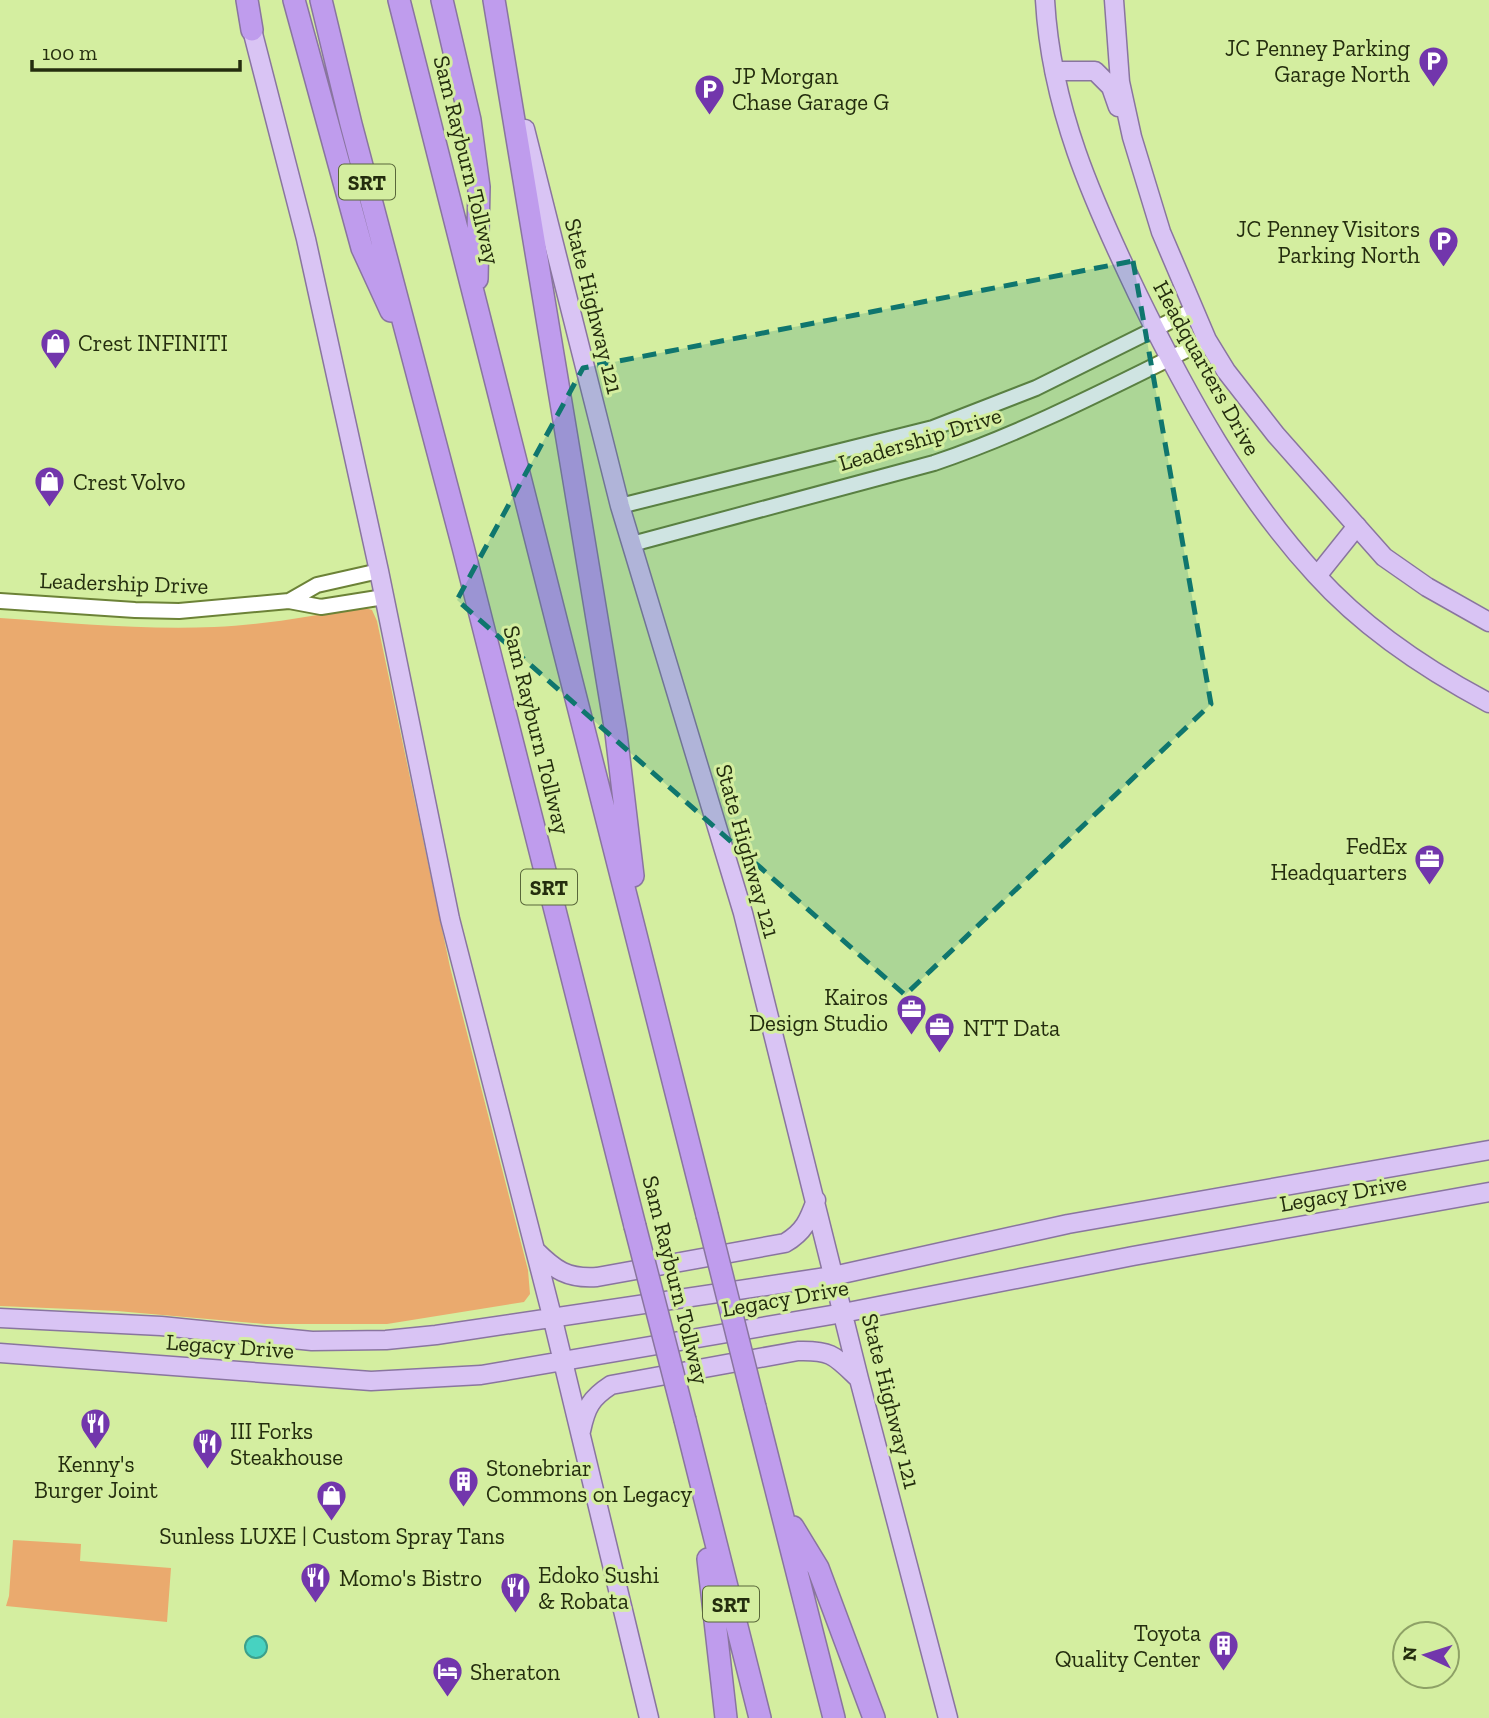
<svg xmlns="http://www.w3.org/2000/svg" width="1489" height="1718" viewBox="0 0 1489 1718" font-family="'Zilla Slab',serif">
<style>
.green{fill:#eaaa6e}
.water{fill:#47d2c1;stroke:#3ca08b;stroke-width:2}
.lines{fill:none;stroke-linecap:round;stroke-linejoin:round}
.minor-casing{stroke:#6c8237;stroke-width:18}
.major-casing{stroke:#89759f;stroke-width:21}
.highway-casing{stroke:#89759f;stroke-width:24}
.minor{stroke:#fff;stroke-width:14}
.major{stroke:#d9c4f4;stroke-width:18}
.highway{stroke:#bf9ced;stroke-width:21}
.highway-bridge-casing{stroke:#89759f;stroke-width:24;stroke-linecap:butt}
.highway-bridge{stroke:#bf9ced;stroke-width:21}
.marked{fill:#0f766e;fill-opacity:0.2;stroke:#0f766e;stroke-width:5;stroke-dasharray:14 9;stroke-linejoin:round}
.labels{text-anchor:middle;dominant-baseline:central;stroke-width:6;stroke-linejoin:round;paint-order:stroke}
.shield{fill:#d4eea0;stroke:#59673a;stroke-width:2}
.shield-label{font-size:21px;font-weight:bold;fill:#242d0e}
.poi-label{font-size:23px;fill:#242d0e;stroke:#d4eea0;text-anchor:start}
.street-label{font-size:23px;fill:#242d0e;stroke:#d4eea0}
</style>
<rect width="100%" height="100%" fill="#d4eea0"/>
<path class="green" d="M 362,607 L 372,610 L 377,621 L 450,967 L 528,1270 L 530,1294 L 524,1302 L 387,1324 L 265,1324 L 117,1311 L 0,1306 L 0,618 C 71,623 142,630 214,627 C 264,625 313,616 362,607 Z
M 13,1540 L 81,1544 L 80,1561 L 171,1568 L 167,1622 L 6,1606 L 9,1596 Z"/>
<path class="water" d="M245 1647a11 11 0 1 1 22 0a11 11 0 1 1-22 0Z"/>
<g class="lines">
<defs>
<path id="minor" d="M 620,506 L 933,428 L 1036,388 L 1193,310
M 632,544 L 934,463 C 1029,431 1117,384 1207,340
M 0,601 L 135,610 L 179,611 L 289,601 L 321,607 L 384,597
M 289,601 L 317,585 L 379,571"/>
<path id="major" d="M 1045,0 C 1051,108 1092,199 1138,295 C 1187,395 1240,492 1316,575 C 1363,627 1427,670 1489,703
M 1114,0 L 1120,82 L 1132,137 L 1161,232 L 1207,340 L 1226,371 L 1276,435 L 1384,557 L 1427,587 L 1489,622
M 249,18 L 306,239 L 379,571 L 450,919 L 552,1316 L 649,1718
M 1054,71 L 1095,71 L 1111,87 L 1118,107
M 525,129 L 620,506 L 743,913 L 859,1379 L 948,1718
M 1317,576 L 1357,526
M 535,1250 C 555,1270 567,1279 597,1277 L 785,1243 C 804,1232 809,1220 816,1200
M 0,1318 L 161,1326 L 312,1341 L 386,1340 L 436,1335 L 833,1276 L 1068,1224 L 1489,1150
M 0,1353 L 371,1381 L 481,1375 L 843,1313 L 1133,1256 L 1489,1192
M 581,1431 C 586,1407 591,1398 611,1385 L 798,1351 C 832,1350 835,1356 859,1379"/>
<path id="highway" d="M 247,0 L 252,30
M 294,0 L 362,248 L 391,311
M 321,0 L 351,124 L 463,547 L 635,1226
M 399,0 L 707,1215
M 442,0 L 470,120 L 479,187 L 477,279
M 494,0 L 616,733 L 633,876
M 755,1407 L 834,1718
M 685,1420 L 760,1718
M 793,1527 L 818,1568 L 874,1718
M 708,1559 L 726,1718"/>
</defs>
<use href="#minor" class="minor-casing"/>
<use href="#major" class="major-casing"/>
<use href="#highway" class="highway-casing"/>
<use href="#minor" class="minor"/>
<use href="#major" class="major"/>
<use href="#highway" class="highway"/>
<defs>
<path id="highway-bridge" d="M 707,1215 L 755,1407
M 635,1226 L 685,1420"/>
</defs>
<use href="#highway-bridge" class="highway-bridge-casing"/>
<use href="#highway-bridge" class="highway-bridge"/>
</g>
<path class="marked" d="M 1133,261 L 1211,704 L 905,995 L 457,600 L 583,368 Z"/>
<defs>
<symbol id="parking-pin" viewBox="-11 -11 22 30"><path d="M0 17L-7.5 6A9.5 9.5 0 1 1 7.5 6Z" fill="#7236ac" stroke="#d4eea0"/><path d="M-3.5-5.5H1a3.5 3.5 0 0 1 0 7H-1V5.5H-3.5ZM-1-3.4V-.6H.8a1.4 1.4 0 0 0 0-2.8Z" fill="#fff"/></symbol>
<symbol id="shop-pin" viewBox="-11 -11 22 30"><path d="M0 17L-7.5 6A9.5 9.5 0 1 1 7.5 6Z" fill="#7236ac" stroke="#d4eea0"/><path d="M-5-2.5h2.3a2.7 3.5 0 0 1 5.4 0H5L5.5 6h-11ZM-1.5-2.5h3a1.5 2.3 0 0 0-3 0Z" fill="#fff"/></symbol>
<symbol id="office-pin" viewBox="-11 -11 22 30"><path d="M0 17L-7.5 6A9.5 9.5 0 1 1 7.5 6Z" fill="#7236ac" stroke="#d4eea0"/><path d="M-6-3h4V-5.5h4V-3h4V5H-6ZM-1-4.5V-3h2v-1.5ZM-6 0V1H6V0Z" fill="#fff"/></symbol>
<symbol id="restaurant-pin" viewBox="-11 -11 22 30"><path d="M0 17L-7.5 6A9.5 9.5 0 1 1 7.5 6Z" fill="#7236ac" stroke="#d4eea0"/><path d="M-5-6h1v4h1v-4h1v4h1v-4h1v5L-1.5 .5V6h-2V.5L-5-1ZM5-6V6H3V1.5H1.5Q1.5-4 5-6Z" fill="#fff"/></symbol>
<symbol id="building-pin" viewBox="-11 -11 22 30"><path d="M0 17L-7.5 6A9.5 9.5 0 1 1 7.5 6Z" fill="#7236ac" stroke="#d4eea0"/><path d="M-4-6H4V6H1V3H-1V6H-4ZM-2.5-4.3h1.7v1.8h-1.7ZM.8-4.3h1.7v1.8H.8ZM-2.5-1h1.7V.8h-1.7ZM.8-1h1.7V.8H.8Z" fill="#fff"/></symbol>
<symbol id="hotel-pin" viewBox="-11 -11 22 30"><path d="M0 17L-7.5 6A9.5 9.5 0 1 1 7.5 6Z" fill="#7236ac" stroke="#d4eea0"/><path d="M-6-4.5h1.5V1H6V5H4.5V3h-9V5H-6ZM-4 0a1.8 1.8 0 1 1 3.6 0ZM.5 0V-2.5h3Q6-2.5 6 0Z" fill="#fff"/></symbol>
</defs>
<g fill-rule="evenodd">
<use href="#parking-pin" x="1416" y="44" width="35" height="47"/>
<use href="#parking-pin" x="692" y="72" width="35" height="47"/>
<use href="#parking-pin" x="1426" y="224" width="35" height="47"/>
<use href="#shop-pin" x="38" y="326" width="35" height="47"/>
<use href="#shop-pin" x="32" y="464" width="35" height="47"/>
<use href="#office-pin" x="1412" y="842" width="35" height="47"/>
<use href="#office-pin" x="894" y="992" width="35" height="47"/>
<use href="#office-pin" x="922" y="1010" width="35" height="47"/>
<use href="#restaurant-pin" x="78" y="1406" width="35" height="47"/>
<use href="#restaurant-pin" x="190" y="1426" width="35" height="47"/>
<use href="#building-pin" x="446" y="1464" width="35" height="47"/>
<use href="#shop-pin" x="314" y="1478" width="35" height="47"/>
<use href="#restaurant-pin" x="298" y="1560" width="35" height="47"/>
<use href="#restaurant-pin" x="498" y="1570" width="35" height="47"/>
<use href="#building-pin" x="1206" y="1628" width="35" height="47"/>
<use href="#hotel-pin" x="430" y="1654" width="35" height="47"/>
</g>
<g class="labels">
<g class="shield">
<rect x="339" y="164.5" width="56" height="35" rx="5"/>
<rect x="521" y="869.5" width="56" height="35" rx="5"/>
<rect x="703" y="1586.5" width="56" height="35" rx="5"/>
</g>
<g class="shield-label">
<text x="367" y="182">SRT</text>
<text x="549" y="887">SRT</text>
<text x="731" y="1604">SRT</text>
</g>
<g class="poi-label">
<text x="1410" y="48" text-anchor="end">JC Penney Parking<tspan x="1410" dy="26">Garage North</tspan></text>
<text x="732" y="76">JP Morgan<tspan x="732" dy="26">Chase Garage G</tspan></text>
<text x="1420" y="229" text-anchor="end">JC Penney Visitors<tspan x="1420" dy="26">Parking North</tspan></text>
<text x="78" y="343">Crest INFINITI</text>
<text x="73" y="482">Crest Volvo</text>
<text x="1407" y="846" text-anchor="end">FedEx<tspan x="1407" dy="26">Headquarters</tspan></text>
<text x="888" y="997" text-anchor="end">Kairos<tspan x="888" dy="26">Design Studio</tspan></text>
<text x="963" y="1028">NTT Data</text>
<text x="230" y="1431">III Forks<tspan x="230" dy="26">Steakhouse</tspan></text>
<text x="96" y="1464" text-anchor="middle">Kenny's<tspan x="96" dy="26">Burger Joint</tspan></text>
<text x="486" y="1468">Stonebriar<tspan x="486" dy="26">Commons on Legacy</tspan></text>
<text x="332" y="1536" text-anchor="middle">Sunless LUXE | Custom Spray Tans</text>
<text x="538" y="1575">Edoko Sushi<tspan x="538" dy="26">&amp; Robata</tspan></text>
<text x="339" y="1578">Momo's Bistro</text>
<text x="1201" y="1633" text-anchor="end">Toyota<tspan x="1201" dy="26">Quality Center</tspan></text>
<text x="470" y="1672">Sheraton</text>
</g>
<g class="street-label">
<text transform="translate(467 160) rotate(76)">Sam Rayburn Tollway</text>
<text transform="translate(594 306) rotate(76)">State Highway 121</text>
<text transform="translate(1207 368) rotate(61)">Headquarters Drive</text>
<text transform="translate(920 439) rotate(-17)">Leadership Drive</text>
<text transform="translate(124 583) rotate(2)">Leadership Drive</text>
<text transform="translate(537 730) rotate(76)">Sam Rayburn Tollway</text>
<text transform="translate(748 851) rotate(74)">State Highway 121</text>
<text transform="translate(1343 1193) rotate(-10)">Legacy Drive</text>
<text transform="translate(676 1280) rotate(76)">Sam Rayburn Tollway</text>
<text transform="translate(785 1298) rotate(-10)">Legacy Drive</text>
<text transform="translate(230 1346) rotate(4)">Legacy Drive</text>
<text transform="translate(891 1401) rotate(76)">State Highway 121</text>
</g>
</g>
<g transform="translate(1426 1655) rotate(274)"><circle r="33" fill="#d4eea0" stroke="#8ea166" stroke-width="2"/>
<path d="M0-5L12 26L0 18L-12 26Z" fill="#7236ac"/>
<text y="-10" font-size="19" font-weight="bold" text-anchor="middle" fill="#242d0e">N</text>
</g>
<path d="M32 60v10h208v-10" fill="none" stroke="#242d0e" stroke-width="3.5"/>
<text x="42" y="60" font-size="21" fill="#242d0e" stroke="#d4eea0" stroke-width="5" paint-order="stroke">100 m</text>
</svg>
